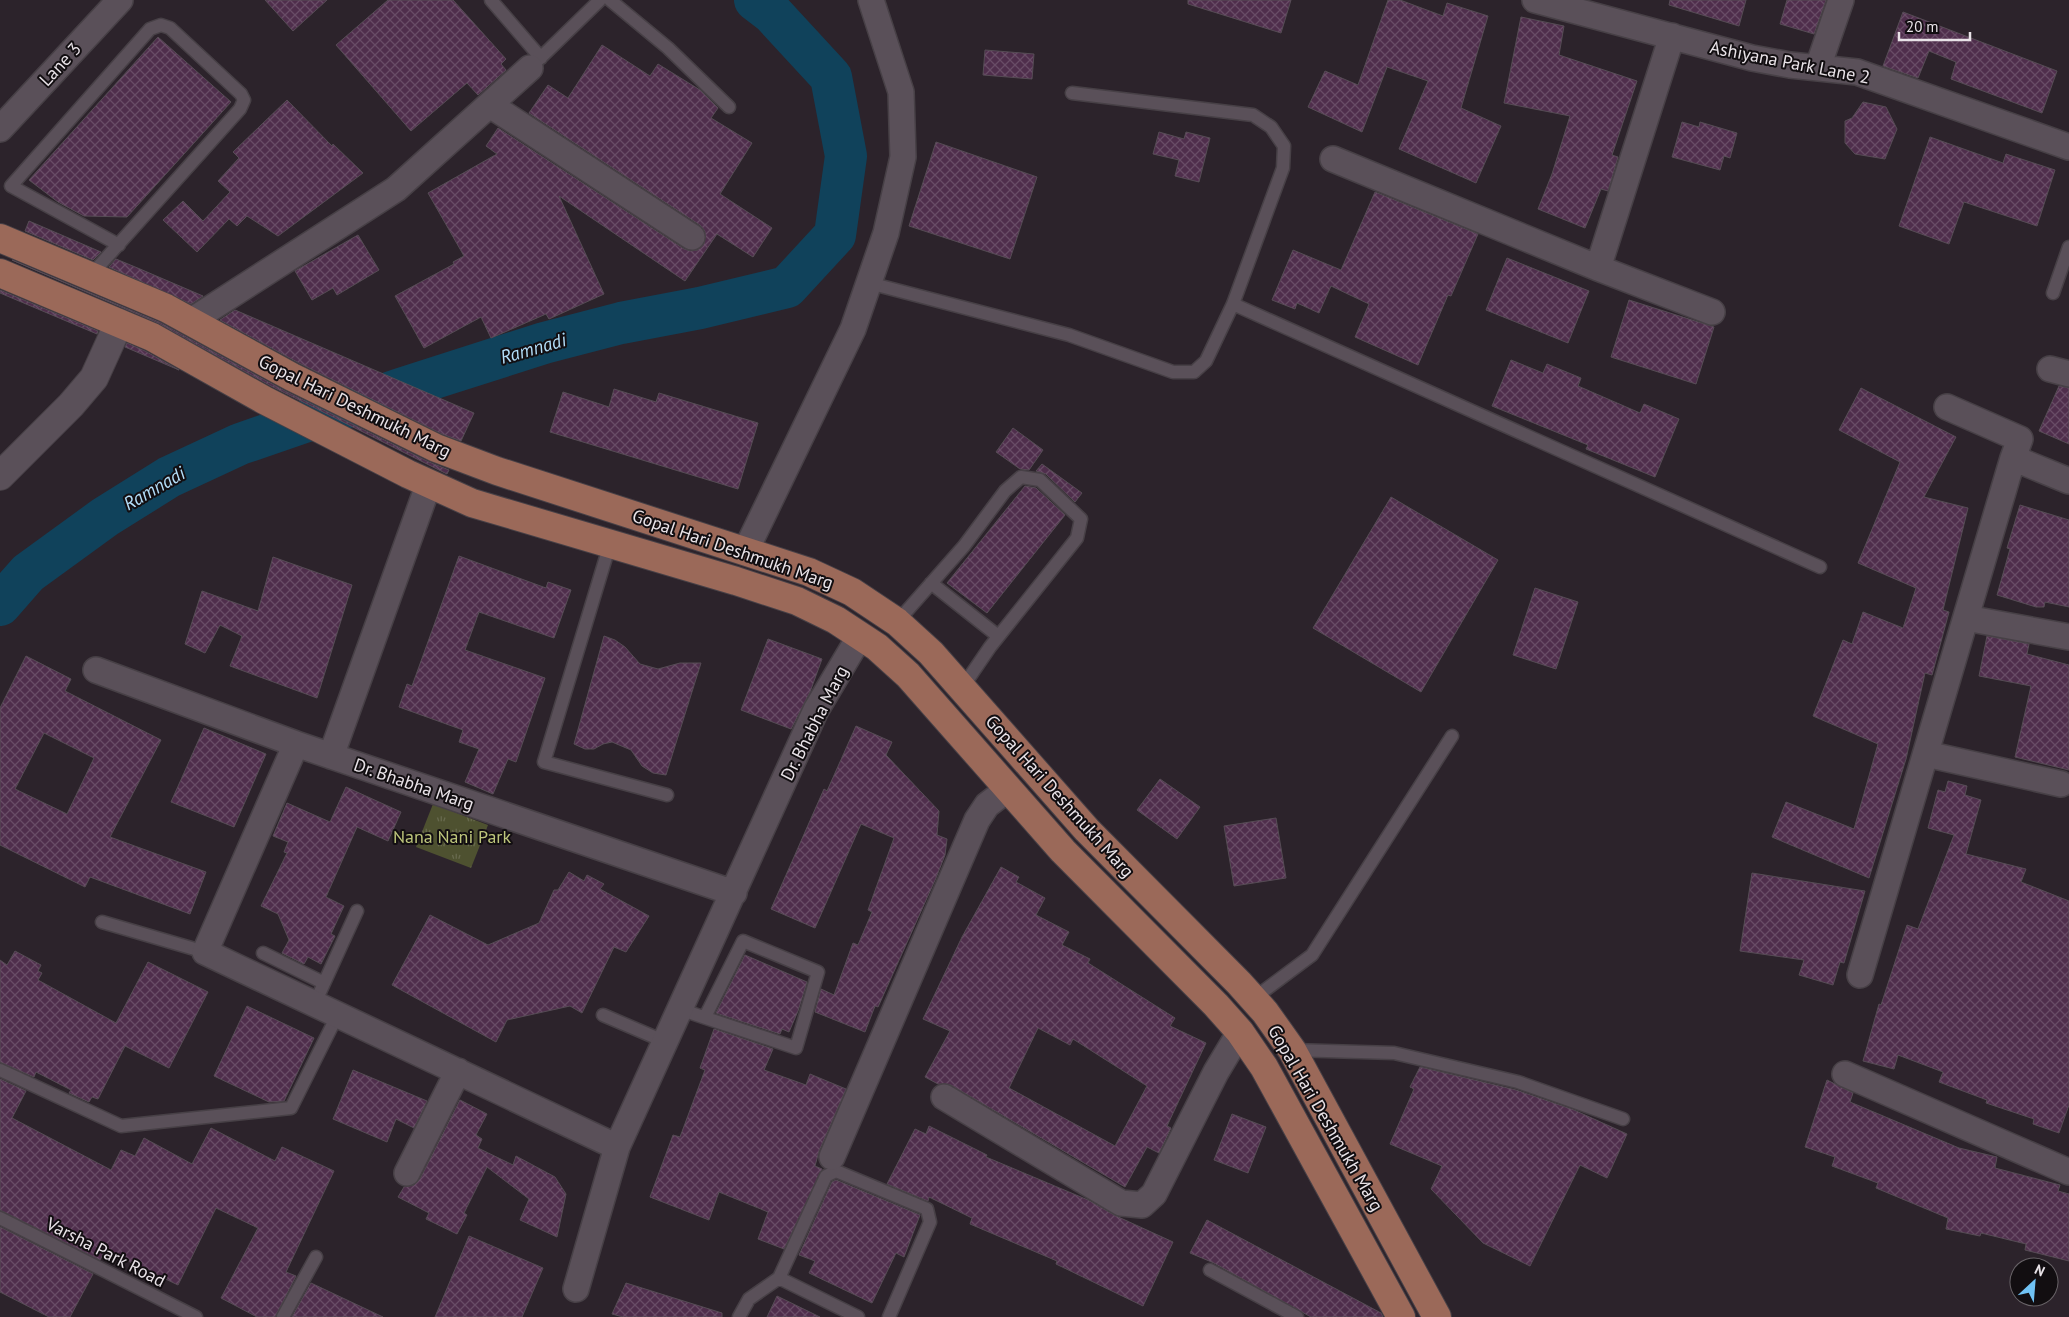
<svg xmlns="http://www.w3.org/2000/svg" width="2069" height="1317" viewBox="0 0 2069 1317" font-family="'PT Sans',sans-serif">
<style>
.park{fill:url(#park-tufts)}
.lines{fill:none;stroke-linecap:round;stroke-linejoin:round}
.river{stroke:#10425b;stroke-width:42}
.building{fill:url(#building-cross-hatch);stroke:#564c55;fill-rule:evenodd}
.service-casing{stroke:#474046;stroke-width:15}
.minor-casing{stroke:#474046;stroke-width:28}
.tertiary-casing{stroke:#474046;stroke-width:30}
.primary-casing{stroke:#474046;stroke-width:30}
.service{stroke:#5a5059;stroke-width:12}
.minor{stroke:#5a5059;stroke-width:25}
.tertiary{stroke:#5a5059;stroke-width:28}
.primary{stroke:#9b6959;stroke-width:28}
.labels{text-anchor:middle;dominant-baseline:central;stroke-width:4;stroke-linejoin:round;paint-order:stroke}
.street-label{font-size:18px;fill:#e9e3e8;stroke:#120e11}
.park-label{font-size:18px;fill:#bec67c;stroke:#120e11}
.water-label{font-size:19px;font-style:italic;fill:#b3def9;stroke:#120e11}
</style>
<defs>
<pattern id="park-tufts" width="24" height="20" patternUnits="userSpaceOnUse" patternTransform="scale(1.25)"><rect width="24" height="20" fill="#4e5130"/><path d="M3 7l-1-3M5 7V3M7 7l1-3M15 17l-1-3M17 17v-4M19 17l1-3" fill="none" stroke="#686a4e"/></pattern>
<pattern id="building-cross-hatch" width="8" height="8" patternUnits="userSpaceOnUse" patternTransform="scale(1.25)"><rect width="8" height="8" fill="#4f2e4c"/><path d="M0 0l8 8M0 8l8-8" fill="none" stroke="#684c66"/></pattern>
</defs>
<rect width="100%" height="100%" fill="#2c232b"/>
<path class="park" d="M 433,804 L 488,825 L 471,868 L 416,847 Z"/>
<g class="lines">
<path class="river" d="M 0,605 L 28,573 L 105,517 L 169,477 L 240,444 L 400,389 L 544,343 L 621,323 L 700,308 L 787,287 L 835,235 L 846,156 L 831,77 L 772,13 L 755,0"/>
</g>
<path class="building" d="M 265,0 L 327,0 L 293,31 Z
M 388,0 L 453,0 L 506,59 L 501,64 L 506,70 L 478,95 L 467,83 L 411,131 L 336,45 Z
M 1188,0 L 1291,0 L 1281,33 L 1188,4 Z
M 1388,0 L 1400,0 L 1443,16 L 1447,3 L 1488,16 L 1461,108 L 1501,126 L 1476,183 L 1399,149 L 1428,81 L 1387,67 L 1362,132 L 1308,107 L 1325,71 L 1358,85 Z
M 1670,0 L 1746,0 L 1739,26 L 1669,5 Z
M 1787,0 L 1826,0 L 1814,34 L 1780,24 Z
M 1903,12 L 2057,71 L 2042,113 L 1951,79 L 1956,62 L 1929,51 L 1918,78 L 1883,66 Z
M 1521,17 L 1564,26 L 1559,55 L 1637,81 L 1612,155 L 1618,157 L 1608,191 L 1601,189 L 1585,228 L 1538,209 L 1552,174 L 1570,116 L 1504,103 Z
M 158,37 L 231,102 L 127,217 L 84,216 L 58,202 L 29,180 Z
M 602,45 L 650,76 L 658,64 L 700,90 L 718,108 L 711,118 L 752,143 L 720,194 L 772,228 L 753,257 L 717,234 L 685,281 L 559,196 L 604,294 L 549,319 L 546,314 L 491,338 L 481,317 L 424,348 L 395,296 L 454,264 L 453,262 L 464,256 L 428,193 L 497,154 L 486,146 L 498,128 L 684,249 L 691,251 L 698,250 L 704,244 L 705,231 L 700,225 L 529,113 L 548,85 L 568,98 Z
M 985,50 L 1034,54 L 1032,79 L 983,75 Z
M 287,100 L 332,146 L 333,144 L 363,173 L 278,236 L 247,216 L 237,226 L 229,219 L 197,252 L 163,220 L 183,201 L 203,221 L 230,192 L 218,181 L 239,158 L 233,152 Z
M 1863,102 L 1886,107 L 1897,129 L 1885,159 L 1855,154 L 1845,143 L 1845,121 L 1852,118 Z
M 1682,122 L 1699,127 L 1700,122 L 1737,133 L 1730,158 L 1724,156 L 1720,170 L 1672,157 Z
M 1159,132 L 1184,139 L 1186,132 L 1210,138 L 1199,182 L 1175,176 L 1179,160 L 1153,154 Z
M 1930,137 L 2003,163 L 2006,154 L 2055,170 L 2037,226 L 1964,202 L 1949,244 L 1899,226 Z
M 936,142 L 1037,177 L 1010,259 L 909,226 Z
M 1375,192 L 1478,234 L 1451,296 L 1448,295 L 1418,365 L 1355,337 L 1369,304 L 1331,286 L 1319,313 L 1297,303 L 1295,309 L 1272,300 L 1293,250 L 1341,270 Z
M 29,221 L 101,252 L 93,260 L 25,231 Z
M 358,235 L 379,270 L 337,295 L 333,288 L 312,300 L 295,271 Z
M 1507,258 L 1589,291 L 1568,343 L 1486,310 Z
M 116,259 L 140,269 L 203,296 L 191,304 L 109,267 Z
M 12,260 L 159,322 L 285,391 L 429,462 L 449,470 L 447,474 L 271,386 L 158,323 Z
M 0,290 L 98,331 L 97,334 L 0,293 Z
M 1629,300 L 1714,327 L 1696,384 L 1611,357 Z
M 235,310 L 474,413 L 461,441 L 442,434 L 299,363 L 220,320 Z
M 127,343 L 145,351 L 179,370 L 125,347 Z
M 1511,360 L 1543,373 L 1547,364 L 1581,378 L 1578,386 L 1640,413 L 1644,404 L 1679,419 L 1655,477 L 1586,449 L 1588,445 L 1492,406 Z
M 2059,386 L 2069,388 L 2069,444 L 2039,431 Z
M 1861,388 L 1956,437 L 1924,497 L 1968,508 L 1943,610 L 1949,612 L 1932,675 L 1925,673 L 1906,759 L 1869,878 L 1772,837 L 1786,802 L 1854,829 L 1878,744 L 1813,716 L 1843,640 L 1852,644 L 1863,612 L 1903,628 L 1916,588 L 1858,563 L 1900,462 L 1839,430 Z
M 614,389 L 656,402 L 659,393 L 758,423 L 738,489 L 550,432 L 563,392 L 609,407 Z
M 1013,428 L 1043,450 L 1029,470 L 1020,469 L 996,452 Z
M 1042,464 L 1082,493 L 1075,502 L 1046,474 L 1036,471 Z
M 1025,486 L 1036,488 L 1065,515 L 987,613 L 947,583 Z
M 1391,497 L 1498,560 L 1421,692 L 1313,628 Z
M 2020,505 L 2069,520 L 2069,607 L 2045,602 L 2044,607 L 2036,607 L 1997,595 L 2010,549 L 2007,548 Z
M 459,556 L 546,588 L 548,582 L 571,590 L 554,638 L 479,612 L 465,650 L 545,678 L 516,762 L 508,759 L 493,794 L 465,782 L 479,749 L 459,742 L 463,730 L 399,707 L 407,684 L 412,686 Z
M 273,557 L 352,585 L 317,698 L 230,666 L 242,636 L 220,625 L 205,653 L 185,644 L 202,591 L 258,611 Z
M 1535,588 L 1578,602 L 1556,669 L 1513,655 Z
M 604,636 L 615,640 L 625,647 L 640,664 L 658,669 L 680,663 L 701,663 L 666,775 L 653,773 L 642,766 L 631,750 L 612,742 L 603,744 L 594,749 L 585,749 L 574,744 Z
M 1987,636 L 2029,644 L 2027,654 L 2069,665 L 2069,770 L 2015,757 L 2031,686 L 1979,676 Z
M 768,639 L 822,659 L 810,692 L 791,729 L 741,710 Z
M 26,656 L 71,679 L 65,691 L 161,740 L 110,837 L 206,872 L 190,914 L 90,877 L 85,887 L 0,845 L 0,708 ZM 44,733 L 94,758 L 67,814 L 15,789 Z
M 856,726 L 892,742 L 886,755 L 939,811 L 937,835 L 947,839 L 945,855 L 936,878 L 878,1007 L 875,1006 L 865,1032 L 815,1012 L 821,989 L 834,995 L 853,943 L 858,945 L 872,912 L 868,910 L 894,838 L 861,824 L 815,928 L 771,909 L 824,789 L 827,791 Z
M 204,728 L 266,754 L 234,827 L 171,802 Z
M 1160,779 L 1200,807 L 1177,839 L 1137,810 Z
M 1948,781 L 1967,786 L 1965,795 L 1981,800 L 1966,854 L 2026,869 L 2021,882 L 2069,901 L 2069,1105 L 2059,1133 L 2033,1124 L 2034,1119 L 1986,1103 L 1987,1100 L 1939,1082 L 1943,1072 L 1898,1055 L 1894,1069 L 1863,1061 L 1879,1004 L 1881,1005 L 1907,925 L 1918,929 L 1954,835 L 1928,828 L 1938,790 L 1945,792 Z
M 346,787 L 401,812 L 388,841 L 357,827 L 326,897 L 344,906 L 331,934 L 335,936 L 321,964 L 308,957 L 304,964 L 282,953 L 289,940 L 278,914 L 261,906 L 287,853 L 284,852 L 288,842 L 273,836 L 287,803 L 330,822 Z
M 1276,818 L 1286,878 L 1234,886 L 1224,826 Z
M 1001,867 L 1019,877 L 1016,882 L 1045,898 L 1036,915 L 1069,932 L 1062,945 L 1090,959 L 1088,963 L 1175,1018 L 1170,1026 L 1206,1043 L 1167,1126 L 1171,1128 L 1159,1153 L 1147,1147 L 1125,1187 L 951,1085 L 938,1084 L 925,1077 L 950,1031 L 923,1019 L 962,937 ZM 1038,1028 L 1070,1045 L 1073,1039 L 1147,1086 L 1115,1146 L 1009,1088 Z
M 569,872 L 584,881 L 587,875 L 604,884 L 600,889 L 649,916 L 626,952 L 614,947 L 582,1013 L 570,1006 L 507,1020 L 496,1042 L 392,985 L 430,915 L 488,945 L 539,923 L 554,890 L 558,890 Z
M 1752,873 L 1865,891 L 1844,963 L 1840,962 L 1833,985 L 1799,975 L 1804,960 L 1740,951 Z
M 15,951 L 41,965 L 38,971 L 42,973 L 38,980 L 116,1023 L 148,962 L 208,992 L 169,1068 L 125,1046 L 98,1099 L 92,1097 L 89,1102 L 69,1093 L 71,1090 L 36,1072 L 34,1077 L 0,1062 L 0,960 L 7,965 Z
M 745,955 L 807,982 L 798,1011 L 789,1032 L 782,1029 L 780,1034 L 716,1013 Z
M 247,1006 L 314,1038 L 284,1101 L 269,1102 L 214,1076 Z
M 714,1029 L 773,1049 L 764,1070 L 806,1085 L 810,1074 L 846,1089 L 819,1151 L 815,1166 L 822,1169 L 784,1249 L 758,1239 L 768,1212 L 719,1192 L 709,1220 L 650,1197 L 673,1135 L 680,1137 L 705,1070 L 700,1068 Z
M 1420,1067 L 1516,1090 L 1574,1110 L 1627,1134 L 1607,1178 L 1580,1165 L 1530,1266 L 1483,1243 L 1431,1189 L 1442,1166 L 1390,1144 L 1414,1089 L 1410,1087 Z
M 353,1070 L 427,1101 L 414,1128 L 396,1119 L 387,1142 L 333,1119 Z
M 0,1079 L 26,1091 L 12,1118 L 111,1170 L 121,1150 L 135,1156 L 144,1138 L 192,1164 L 211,1128 L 275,1161 L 282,1147 L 334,1171 L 286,1272 L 296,1276 L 275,1317 L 257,1317 L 221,1298 L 258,1228 L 216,1208 L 178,1285 L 105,1250 L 100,1260 L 0,1210 Z
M 1827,1080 L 1853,1093 L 1850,1102 L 1959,1148 L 1997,1157 L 1995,1168 L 2060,1185 L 2058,1191 L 2069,1194 L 2069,1261 L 2025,1250 L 2026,1244 L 1981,1233 L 1980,1236 L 1946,1229 L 1948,1218 L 1876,1188 L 1878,1183 L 1832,1166 L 1835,1157 L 1805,1147 Z
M 460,1100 L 487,1114 L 476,1135 L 482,1139 L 478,1148 L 513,1165 L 516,1156 L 555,1177 L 566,1194 L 557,1237 L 520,1220 L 529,1199 L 487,1167 L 464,1213 L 467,1215 L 457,1234 L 426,1219 L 429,1213 L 398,1197 L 404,1187 L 414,1185 L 420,1179 Z
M 1232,1114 L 1266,1127 L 1248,1173 L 1214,1160 Z
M 929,1126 L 987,1155 L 986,1157 L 1088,1200 L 1114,1215 L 1173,1242 L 1143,1306 L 1056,1264 L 1057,1261 L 970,1224 L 972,1218 L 929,1197 L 928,1201 L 887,1184 L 915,1129 L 926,1134 Z
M 836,1180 L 920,1215 L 904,1257 L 896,1253 L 872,1303 L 809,1273 L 815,1261 L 799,1255 L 832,1182 Z
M 1207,1220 L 1381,1313 L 1383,1317 L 1311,1317 L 1214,1263 L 1190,1253 Z
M 0,1227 L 93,1274 L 70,1317 L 49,1317 L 0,1292 Z
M 469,1236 L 543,1268 L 522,1317 L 435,1317 Z
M 311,1283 L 383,1317 L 292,1317 Z
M 626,1283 L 722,1313 L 722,1317 L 623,1317 L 612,1314 Z
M 777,1296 L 820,1317 L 767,1317 Z"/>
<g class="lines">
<defs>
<path id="service" d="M 491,0 L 541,58
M 610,0 L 668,48 L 729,107
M 530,68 L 600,0
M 90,276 L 240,109 L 244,100 L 241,94 L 170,28 L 161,25 L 150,29 L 11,186 L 119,245
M 869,283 L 1069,335 L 1173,372 L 1194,372 L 1206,361 L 1233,304 L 1283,168 L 1284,146 L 1271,127 L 1253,115 L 1072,93
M 2053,293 L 2069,247
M 1233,304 L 1820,567
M 610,544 L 544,762 L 667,795
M 931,583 L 998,636
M 897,622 L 964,546 L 1005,491 L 1021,477 L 1040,480 L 1081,519 L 1077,538 L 990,647 L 962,688
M 102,922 L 205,952
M 263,953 L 324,983
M 1253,999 L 1312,955 L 1452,736
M 315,1003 L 357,911
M 680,1009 L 697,1015 L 796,1048 L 818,972 L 743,941 L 705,1017
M 603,1015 L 666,1042
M 1292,1050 L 1394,1053 L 1518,1082 L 1623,1119
M 0,1070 L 121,1126 L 291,1108 L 338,1014
M 0,1218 L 196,1317
M 1210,1270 L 1297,1317
M 779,1278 L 858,1317
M 283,1317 L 316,1257
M 739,1317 L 749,1299 L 779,1278 L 826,1176 L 836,1171 L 927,1209 L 930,1222 L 889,1317"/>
<path id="minor" d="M 1535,0 L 1752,58 L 1790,65 L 1857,72 L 2069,147
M 1818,67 L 1841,0
M 490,105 L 692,237
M 0,129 L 120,0
M 1333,159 L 1598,268 L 1712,312
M 1598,268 L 1672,36
M 191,321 L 396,189 L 530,68
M 2050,369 L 2069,374
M 2013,458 L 2069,481
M 746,550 L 853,329 L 886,233 L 903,157 L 901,92 L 871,0
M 1966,618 L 2069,637
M 96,670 L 296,744 L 734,893
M 296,744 L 205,952 L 617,1147
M 1926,754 L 2061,784
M 331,756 L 429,483
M 1860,975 L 2013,458 L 2020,439 L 1947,407
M 1845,1074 L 2069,1172
M 944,1097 L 1121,1203 L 1142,1205 L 1154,1194 L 1216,1072 L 1240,1032
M 832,1157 L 977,820 L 987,805 L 1008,789
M 407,1173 L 458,1071
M 576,1289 L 617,1147 L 816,710 L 860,636"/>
<path id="tertiary" d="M 0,476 L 71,405 L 94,378 L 119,323"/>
<path id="primary" d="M 0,238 L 166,308 L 292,377 L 436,448 L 497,471 L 809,572 L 852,592 L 897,622 L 931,653 L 1087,830 L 1239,983 L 1265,1012 L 1292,1050 L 1437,1317
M 0,273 L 152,337 L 264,400 L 408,474 L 472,503 L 736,581 L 797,601 L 836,620 L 877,647 L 908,675 L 1063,851 L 1216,1005 L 1240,1032 L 1264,1067 L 1401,1317"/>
</defs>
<use href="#service" class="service-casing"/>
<use href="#minor" class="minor-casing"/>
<use href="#tertiary" class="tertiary-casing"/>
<use href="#primary" class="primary-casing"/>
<use href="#service" class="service"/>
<use href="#minor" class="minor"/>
<use href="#tertiary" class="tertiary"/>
<use href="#primary" class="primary"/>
</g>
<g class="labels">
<g class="street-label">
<text transform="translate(1790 62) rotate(11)">Ashiyana Park Lane 2</text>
<text transform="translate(60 64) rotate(-47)">Lane 3</text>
<text transform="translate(355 406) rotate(26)">Gopal Hari Deshmukh Marg</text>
<text transform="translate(733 549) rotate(19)">Gopal Hari Deshmukh Marg</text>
<text transform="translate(814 723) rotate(-63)">Dr. Bhabha Marg</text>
<text transform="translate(414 784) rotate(19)">Dr. Bhabha Marg</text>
<text transform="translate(1060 796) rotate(48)">Gopal Hari Deshmukh Marg</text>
<text transform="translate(1326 1118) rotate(60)">Gopal Hari Deshmukh Marg</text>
<text transform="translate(106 1252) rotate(27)">Varsha Park Road</text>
</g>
<g class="park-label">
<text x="452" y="836">Nana Nani Park</text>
</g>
<g class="water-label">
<text transform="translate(533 348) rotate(-16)">Ramnadi</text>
<text transform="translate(154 488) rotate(-30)">Ramnadi</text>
</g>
</g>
<g transform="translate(2034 1282) rotate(26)"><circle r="24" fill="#120e11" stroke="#686367"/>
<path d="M0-4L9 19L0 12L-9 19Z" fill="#70c2f4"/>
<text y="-8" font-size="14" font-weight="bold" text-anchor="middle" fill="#e9e3e8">N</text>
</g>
<path d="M1899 32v8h71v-8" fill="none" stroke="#e9e3e8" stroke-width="2.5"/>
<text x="1906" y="32" font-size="15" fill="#e9e3e8" stroke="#120e11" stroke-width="4" paint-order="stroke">20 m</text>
</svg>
